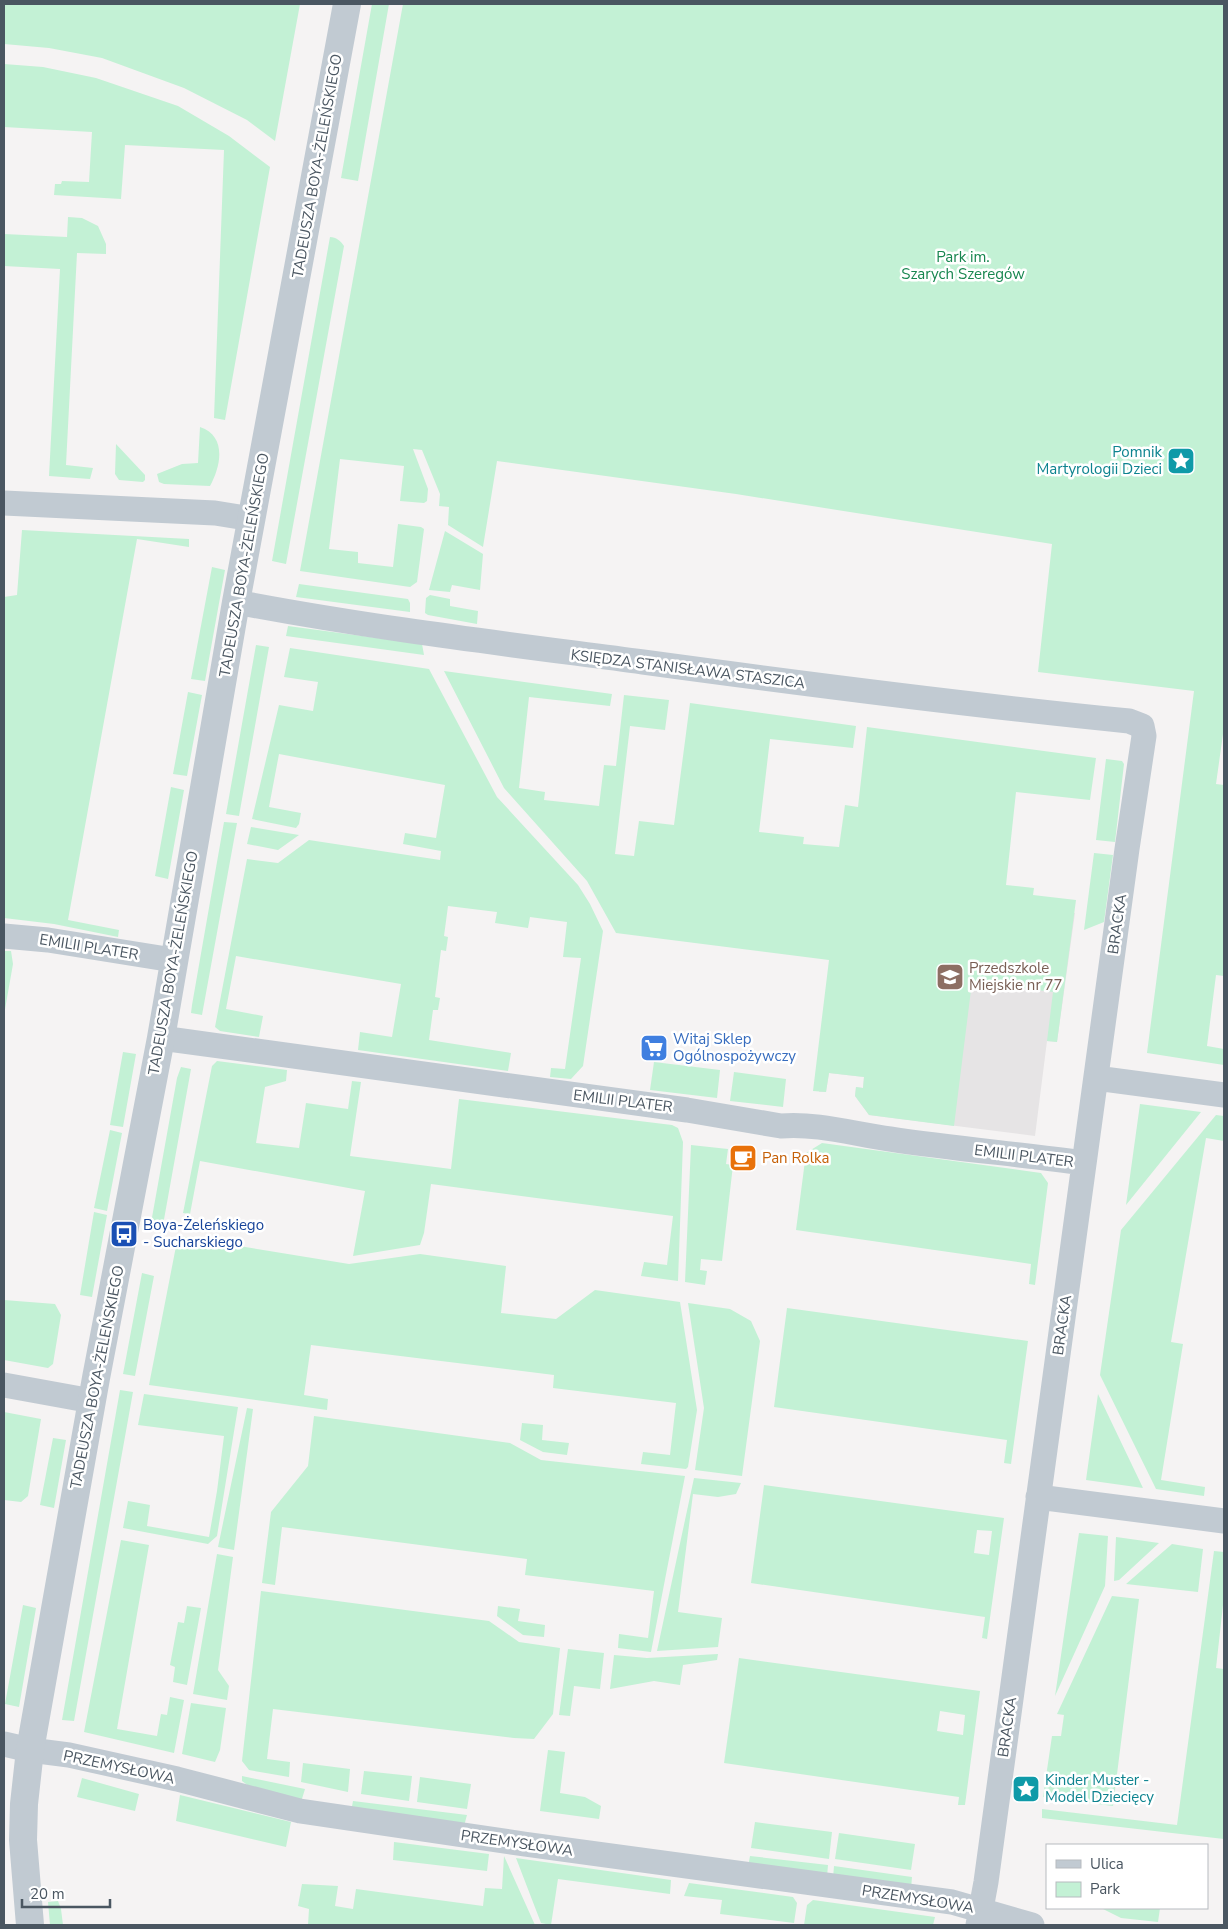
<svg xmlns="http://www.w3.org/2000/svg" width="1228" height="1929" viewBox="0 0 1228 1929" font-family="'Nunito Sans',sans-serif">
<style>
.education{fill:#e6e4e5}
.green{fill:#c3f1d5;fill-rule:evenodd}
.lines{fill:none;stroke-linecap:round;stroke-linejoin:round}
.minor{stroke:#c1cad2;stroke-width:25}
.tertiary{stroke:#c1cad2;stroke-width:28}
.labels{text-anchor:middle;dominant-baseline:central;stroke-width:5;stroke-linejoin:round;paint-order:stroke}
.street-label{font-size:15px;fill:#4a5661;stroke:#fff}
.park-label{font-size:15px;fill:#17864f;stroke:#fff}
.culture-label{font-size:15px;fill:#0d838f;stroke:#fff;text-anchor:end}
.education-label{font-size:15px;fill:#785e54;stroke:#fff;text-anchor:start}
.shop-label{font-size:15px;fill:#366cbe;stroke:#fff;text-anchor:start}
.food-label{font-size:15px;fill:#c56008;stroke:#fff;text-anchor:start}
.transit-label{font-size:15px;fill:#164399;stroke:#fff;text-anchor:start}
</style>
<rect width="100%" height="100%" fill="#f5f3f3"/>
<path class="education" d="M 845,888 L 1075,913 L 1057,1042 L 1047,1041 L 1035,1136 L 869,1115 L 855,1096 L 856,1087 L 863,1088 L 864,1077 L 829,1073 L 826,1092 L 819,1092 Z"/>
<path class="green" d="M 4,4 L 300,4 L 275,141 L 247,120 L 184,88 L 102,58 L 49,48 L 4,44 Z
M 372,4 L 389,4 L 358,181 L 341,178 Z
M 403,4 L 1224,4 L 1224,727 L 1216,784 L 1224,785 L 1224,976 L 1216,975 L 1207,1046 L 1224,1049 L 1224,1065 L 1147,1053 L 1194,691 L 1038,672 L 1052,544 L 736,494 L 497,461 L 483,547 L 448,525 L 449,507 L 439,506 L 440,494 L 422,450 L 413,449 L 428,489 L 427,501 L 424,503 L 400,501 L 404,466 L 340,459 L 329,549 L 358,552 L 358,563 L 393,567 L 398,524 L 421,527 L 424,529 L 417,582 L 410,587 L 300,571 Z
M 4,64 L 43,67 L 96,78 L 178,106 L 229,136 L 270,167 L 225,420 L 214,418 L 224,150 L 125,145 L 121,199 L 54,195 L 55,184 L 61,184 L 62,181 L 89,182 L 92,132 L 4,127 Z
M 68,217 L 82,218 L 98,226 L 106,244 L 106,254 L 77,253 L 66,465 L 93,468 L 90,479 L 49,476 L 60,269 L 4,266 L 4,234 L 67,237 Z
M 330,237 C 336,237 341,241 344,246 L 286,564 L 272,561 Z
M 200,427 C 227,436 221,466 210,486 L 164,484 L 159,482 L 157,474 L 182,464 L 198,463 Z
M 116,444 L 145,475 L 145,480 L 143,482 L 119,480 L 115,474 Z
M 22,530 L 189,539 L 189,547 L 137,539 L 68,920 L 119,930 L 118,937 L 54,924 L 4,918 L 4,597 L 17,595 Z
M 445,531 L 483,554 L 480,590 L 452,585 L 450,592 L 429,590 Z
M 212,567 L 225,570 L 205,681 L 191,679 Z
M 299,584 L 408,599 L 410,603 L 410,612 L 296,597 Z
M 430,595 L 450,599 L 450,606 L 478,611 L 477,624 L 428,615 L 425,613 L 426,598 Z
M 288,626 L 422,644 L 424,655 L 286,636 Z
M 256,645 L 269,647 L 239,816 L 226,814 Z
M 290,648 L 429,669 L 497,797 L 578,885 L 590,904 L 603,931 L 583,1066 L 571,1079 L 550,1077 L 551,1068 L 565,1069 L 581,958 L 563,957 L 567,922 L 530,917 L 528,928 L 495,923 L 497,912 L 448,906 L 444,936 L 448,937 L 446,951 L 441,950 L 435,997 L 440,998 L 438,1010 L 433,1010 L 429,1040 L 511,1053 L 508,1071 L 358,1050 L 360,1032 L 392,1037 L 401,984 L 236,956 L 226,1009 L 263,1016 L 259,1037 L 220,1031 L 215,1027 L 247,859 L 278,863 L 309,840 L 440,860 L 441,851 L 403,844 L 405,833 L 436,838 L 445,785 L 279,754 L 269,807 L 301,813 L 299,824 L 296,828 L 252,819 L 279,705 L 313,711 L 318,682 L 284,677 Z
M 444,671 L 612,694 L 610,706 L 529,697 L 519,788 L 545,792 L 544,800 L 599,806 L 604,765 L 616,766 L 624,695 L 669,700 L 665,730 L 630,726 L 615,854 L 634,856 L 639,821 L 674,825 L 690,703 L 856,726 L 853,748 L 770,739 L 759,832 L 804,837 L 803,844 L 839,847 L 845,805 L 858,807 L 867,727 L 1096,758 L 1090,800 L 1016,792 L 1006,885 L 1034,888 L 1033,895 L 1076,900 L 1057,1042 L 1047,1041 L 1053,992 L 972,982 L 954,1126 L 869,1115 L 855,1096 L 856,1087 L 863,1088 L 864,1077 L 829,1073 L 826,1092 L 813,1091 L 829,960 L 616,933 L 587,881 L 504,788 Z
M 188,692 L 202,695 L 187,776 L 173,774 Z
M 1106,759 L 1122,761 L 1124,764 L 1115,842 L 1096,840 Z
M 171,787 L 184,790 L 168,879 L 155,876 Z
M 224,822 L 237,823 L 202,1015 L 191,1013 L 192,1005 Z
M 251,827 L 299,835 L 278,850 L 247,844 Z
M 1094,853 L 1113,855 L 1104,922 L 1084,930 Z
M 4,951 L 11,951 L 13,964 L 4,1015 Z
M 123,1052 L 136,1054 L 123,1127 L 110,1125 Z
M 217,1061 L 287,1070 L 286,1081 L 265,1087 L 256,1143 L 299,1148 L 306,1103 L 348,1109 L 352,1081 L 361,1082 L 350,1156 L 451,1169 L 459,1099 L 672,1125 L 678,1128 L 683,1142 L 678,1281 L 641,1276 L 644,1262 L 667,1265 L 673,1216 L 431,1184 L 424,1233 L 420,1245 L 353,1256 L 365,1191 L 200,1161 L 190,1214 L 183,1213 L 212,1066 Z
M 654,1062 L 720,1070 L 717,1098 L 650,1090 Z
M 181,1067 L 191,1069 L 163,1225 L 151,1223 L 177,1078 Z
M 734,1072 L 786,1079 L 783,1107 L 730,1101 Z
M 1140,1104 L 1201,1112 L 1126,1205 Z
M 1216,1115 L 1224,1116 L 1224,1141 L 1206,1138 L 1171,1342 L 1183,1344 L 1161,1480 L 1205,1487 L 1204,1496 L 1156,1489 L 1100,1375 L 1121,1230 Z
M 110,1130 L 122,1133 L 107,1211 L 94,1208 Z
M 822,1143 L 1041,1173 L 1048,1183 L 1035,1285 L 1029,1284 L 1031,1264 L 796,1230 L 806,1153 Z
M 691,1145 L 728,1149 L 726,1164 L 733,1165 L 722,1261 L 701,1259 L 700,1270 L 707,1271 L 705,1285 L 685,1282 Z
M 94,1212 L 107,1215 L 92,1297 L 80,1295 Z
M 178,1236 L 349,1264 L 420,1254 L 506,1266 L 501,1313 L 556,1319 L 595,1290 L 680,1302 L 697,1410 L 688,1467 L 686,1469 L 641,1464 L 643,1452 L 670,1455 L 676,1403 L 553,1388 L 554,1375 L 311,1345 L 304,1395 L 328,1399 L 327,1410 L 149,1385 Z
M 142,1273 L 154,1276 L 135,1376 L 123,1374 Z
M 4,1300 L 55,1304 L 61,1315 L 53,1364 L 48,1368 L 4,1360 Z
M 688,1303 L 730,1309 L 751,1321 L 760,1341 L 742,1476 L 695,1470 L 704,1408 Z
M 787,1308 L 1028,1341 L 1011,1464 L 1004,1463 L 1007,1440 L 774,1407 Z
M 120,1390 L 133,1392 L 74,1721 L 62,1720 Z
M 144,1394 L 238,1407 L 217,1536 L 208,1544 L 123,1528 L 128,1501 L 150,1505 L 147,1526 L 209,1537 L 217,1491 L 224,1436 L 138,1425 Z
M 1098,1394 L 1143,1488 L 1086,1480 Z
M 247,1408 L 253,1409 L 234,1550 L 218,1547 Z
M 4,1412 L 41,1419 L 28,1496 L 21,1502 L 4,1500 Z
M 314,1416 L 510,1443 L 541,1460 L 685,1476 L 651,1652 L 618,1648 L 619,1634 L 648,1638 L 654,1591 L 525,1575 L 527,1559 L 282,1527 L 275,1585 L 262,1583 L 271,1512 L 308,1466 Z
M 522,1423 L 543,1425 L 542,1440 L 569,1443 L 567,1455 L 543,1452 L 520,1440 Z
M 53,1438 L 66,1440 L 54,1508 L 40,1505 Z
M 694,1478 L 741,1483 L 736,1494 L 718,1497 L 693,1494 L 678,1612 L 722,1618 L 718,1647 L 657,1651 Z
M 764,1485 L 1004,1518 L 987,1639 L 982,1638 L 985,1617 L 751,1583 ZM 977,1530 L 992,1531 L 989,1555 L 974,1553 Z
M 1079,1533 L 1108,1536 L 1105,1586 L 1055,1696 Z
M 1116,1537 L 1159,1543 L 1119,1580 L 1114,1581 Z
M 121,1540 L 149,1545 L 117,1729 L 157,1736 L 161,1714 L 167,1715 L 170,1697 L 184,1700 L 174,1753 L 84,1732 Z
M 1172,1544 L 1203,1549 L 1198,1592 L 1126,1584 Z
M 1214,1551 L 1224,1552 L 1224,1596 L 1216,1668 L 1224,1669 L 1224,1839 L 1042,1818 L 1042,1809 L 1177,1825 Z
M 217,1554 L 233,1557 L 218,1670 L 229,1686 L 227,1700 L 193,1694 Z
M 261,1591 L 489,1621 L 519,1642 L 560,1648 L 553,1714 L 534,1739 L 514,1738 L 273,1709 L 267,1759 L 290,1762 L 289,1777 L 249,1770 L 242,1761 Z
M 1112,1596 L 1139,1599 L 1113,1806 L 1043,1797 L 1052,1736 L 1061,1736 L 1064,1715 L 1057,1714 Z
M 23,1605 L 36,1608 L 19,1707 L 5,1704 Z
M 187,1606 L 201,1608 L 187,1685 L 173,1682 L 175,1667 L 170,1665 L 178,1622 L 184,1623 Z
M 498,1606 L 520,1609 L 518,1621 L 545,1625 L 544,1637 L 523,1635 L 497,1616 Z
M 568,1649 L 604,1653 L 600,1689 L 574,1686 L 570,1716 L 559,1715 Z
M 718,1654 L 717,1660 L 683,1665 L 680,1685 L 654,1681 L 610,1689 L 614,1655 L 647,1658 Z
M 739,1658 L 980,1691 L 965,1805 L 958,1805 L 959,1797 L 724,1763 ZM 940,1711 L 965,1715 L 963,1735 L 937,1731 Z
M 191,1703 L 226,1708 L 220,1750 L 215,1762 L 182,1754 Z
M 548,1750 L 565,1752 L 560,1793 L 585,1797 L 601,1806 L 599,1819 L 540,1811 Z
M 303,1763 L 350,1769 L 348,1792 L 301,1782 Z
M 364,1771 L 412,1776 L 409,1801 L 361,1794 Z
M 242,1776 L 305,1789 L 301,1802 L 254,1790 L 242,1781 Z
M 420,1777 L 471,1784 L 467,1809 L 417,1802 Z
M 82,1778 L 139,1794 L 135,1811 L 77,1797 Z
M 180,1795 L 291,1822 L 286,1847 L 176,1821 Z
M 353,1801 L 467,1815 L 464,1826 L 351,1812 Z
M 755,1822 L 832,1832 L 829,1859 L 751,1848 Z
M 839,1833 L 915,1844 L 911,1870 L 835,1859 Z
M 394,1842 L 489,1854 L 487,1871 L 393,1860 Z
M 504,1856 L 535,1925 L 308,1925 L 309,1909 L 298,1906 L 302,1884 L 338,1886 L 335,1906 L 353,1909 L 356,1889 L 483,1906 L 485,1888 L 502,1889 Z
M 750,1856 L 828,1865 L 827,1877 L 748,1867 Z
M 516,1858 L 671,1880 L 670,1894 L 558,1879 L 551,1925 L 541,1923 Z
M 834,1866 L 912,1877 L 911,1889 L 833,1878 Z
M 689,1883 L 793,1897 L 797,1903 L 794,1923 L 720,1914 L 722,1900 L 684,1896 Z
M 813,1900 L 935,1917 L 933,1925 L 804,1925 L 807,1905 Z
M 58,1901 L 61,1909 L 63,1925 L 50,1925 L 48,1902 Z
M 1101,1908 L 1160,1908 L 1158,1922 L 1121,1918 Z"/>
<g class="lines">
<path class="minor" d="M 4,503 L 215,513 L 252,519
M 236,602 C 371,628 507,644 643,662 C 805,684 967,705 1129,721 L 1142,726 L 1144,736 L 1127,849 L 986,1882 L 978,1925
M 4,936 L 48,940 L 173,960
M 161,1038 L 687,1110 L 781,1126 C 817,1123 854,1134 890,1139 C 955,1149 1020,1154 1084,1163
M 1096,1078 L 1224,1095
M 4,1385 L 92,1401
M 1038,1497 L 1224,1521
M 4,1744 L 30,1750 L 69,1755 L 177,1779 L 300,1811 L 524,1844 L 952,1902 L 1032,1925"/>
<path class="tertiary" d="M 30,1925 L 23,1840 L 24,1804 L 30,1750 L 96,1378 L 161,1038 L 236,602 L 347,4"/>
</g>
<defs>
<symbol id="sight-square" viewBox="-11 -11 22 22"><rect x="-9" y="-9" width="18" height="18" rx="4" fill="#0f9aa8" stroke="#fff"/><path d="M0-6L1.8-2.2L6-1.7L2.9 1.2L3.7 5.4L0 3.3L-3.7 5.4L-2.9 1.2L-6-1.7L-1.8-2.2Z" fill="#fff"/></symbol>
<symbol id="school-square" viewBox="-11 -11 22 22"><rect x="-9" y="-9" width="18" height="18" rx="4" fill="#8d6e63" stroke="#fff"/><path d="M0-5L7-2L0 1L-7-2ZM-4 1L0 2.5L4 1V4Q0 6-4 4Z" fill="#fff"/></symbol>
<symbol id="supermarket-square" viewBox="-11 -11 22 22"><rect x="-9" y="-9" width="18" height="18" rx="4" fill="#3f7fe0" stroke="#fff"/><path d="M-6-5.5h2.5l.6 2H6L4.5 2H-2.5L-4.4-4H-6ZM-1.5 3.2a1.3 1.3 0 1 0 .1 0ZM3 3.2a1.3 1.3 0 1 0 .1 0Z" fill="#fff"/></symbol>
<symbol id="cafe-square" viewBox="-11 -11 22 22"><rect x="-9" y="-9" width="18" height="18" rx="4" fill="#e8710a" stroke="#fff"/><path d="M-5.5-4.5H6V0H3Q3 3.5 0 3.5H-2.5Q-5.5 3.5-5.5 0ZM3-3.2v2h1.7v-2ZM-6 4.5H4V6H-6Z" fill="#fff"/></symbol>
<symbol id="bus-square" viewBox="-11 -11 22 22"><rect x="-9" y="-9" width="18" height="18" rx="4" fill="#1a4fb4" stroke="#fff"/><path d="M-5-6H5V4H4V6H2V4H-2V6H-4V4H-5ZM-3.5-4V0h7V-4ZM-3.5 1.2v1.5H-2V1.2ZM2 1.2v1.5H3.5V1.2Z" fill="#fff"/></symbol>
</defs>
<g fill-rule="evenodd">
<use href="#sight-square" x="1165" y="445" width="32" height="32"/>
<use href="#school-square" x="934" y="961" width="32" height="32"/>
<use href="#supermarket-square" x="638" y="1032" width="32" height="32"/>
<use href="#cafe-square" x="727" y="1142" width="32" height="32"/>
<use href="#bus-square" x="108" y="1218" width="32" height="32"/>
<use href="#sight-square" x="1010" y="1773" width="32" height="32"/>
</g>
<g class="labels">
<g class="street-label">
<text transform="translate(317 166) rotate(-80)">TADEUSZA BOYA-ŻELEŃSKIEGO</text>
<text transform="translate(244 565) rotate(-80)">TADEUSZA BOYA-ŻELEŃSKIEGO</text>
<text transform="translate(688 669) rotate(7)">KSIĘDZA STANISŁAWA STASZICA</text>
<text transform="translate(1117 924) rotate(-82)">BRACKA</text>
<text transform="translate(89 947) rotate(9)">EMILII PLATER</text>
<text transform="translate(173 963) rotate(-80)">TADEUSZA BOYA-ŻELEŃSKIEGO</text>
<text transform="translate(623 1101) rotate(7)">EMILII PLATER</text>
<text transform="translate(1024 1156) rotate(7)">EMILII PLATER</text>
<text transform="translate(1062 1325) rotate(-82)">BRACKA</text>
<text transform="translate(97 1377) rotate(-79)">TADEUSZA BOYA-ŻELEŃSKIEGO</text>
<text transform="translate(1007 1727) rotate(-82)">BRACKA</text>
<text transform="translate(119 1767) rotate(12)">PRZEMYSŁOWA</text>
<text transform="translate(517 1843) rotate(8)">PRZEMYSŁOWA</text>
<text transform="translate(918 1899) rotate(9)">PRZEMYSŁOWA</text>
</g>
<g class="park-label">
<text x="963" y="257">Park im.<tspan x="963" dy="17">Szarych Szeregów</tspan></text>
</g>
<g class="culture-label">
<text x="1162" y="452">Pomnik<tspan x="1162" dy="17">Martyrologii Dzieci</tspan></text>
<text x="1045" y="1780" text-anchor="start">Kinder Muster -<tspan x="1045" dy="17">Model Dziecięcy</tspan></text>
</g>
<g class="education-label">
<text x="969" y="968">Przedszkole<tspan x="969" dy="17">Miejskie nr 77</tspan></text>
</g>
<g class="shop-label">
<text x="673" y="1039">Witaj Sklep<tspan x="673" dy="17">Ogólnospożywczy</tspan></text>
</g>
<g class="food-label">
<text x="762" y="1158">Pan Rolka</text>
</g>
<g class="transit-label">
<text x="143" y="1225">Boya-Żeleńskiego<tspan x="143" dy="17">- Sucharskiego</tspan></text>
</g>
</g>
<rect width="1228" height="1929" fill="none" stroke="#4a5661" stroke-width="10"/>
<rect x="1046" y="1844" width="162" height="65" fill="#ffffff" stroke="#b7bbc0"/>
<rect x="1056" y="1860" width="25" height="8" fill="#c1cad2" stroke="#b7bbc0"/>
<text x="1090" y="1869" font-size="15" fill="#4a5661">Ulica</text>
<rect x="1056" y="1882" width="25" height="15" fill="#c3f1d5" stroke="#b7bbc0"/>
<text x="1090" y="1894" font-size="15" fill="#4a5661">Park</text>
<path d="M22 1899v8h88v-8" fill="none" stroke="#4a5661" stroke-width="2.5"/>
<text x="30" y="1899" font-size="15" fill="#4a5661" stroke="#ffffff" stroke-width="4" paint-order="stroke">20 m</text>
</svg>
